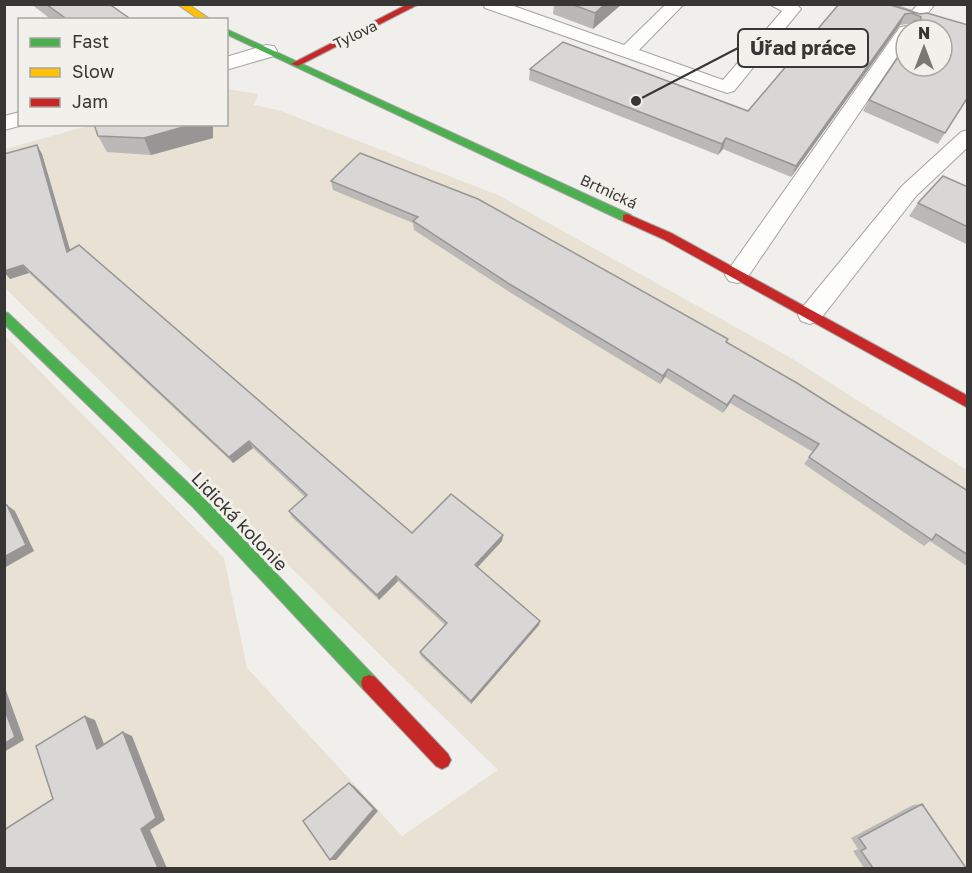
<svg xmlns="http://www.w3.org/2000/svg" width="972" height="873" viewBox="0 0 972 873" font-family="'Golos Text',sans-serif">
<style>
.green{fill:#e8e1d4}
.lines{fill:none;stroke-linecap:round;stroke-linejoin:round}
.lane-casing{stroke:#a5a4a2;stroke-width:2}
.street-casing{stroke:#a5a4a2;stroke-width:2}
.fast-casing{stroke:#a5a4a2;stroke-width:2}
.slow-casing{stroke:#a5a4a2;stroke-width:2}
.jam-casing{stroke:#a5a4a2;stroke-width:2}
.lane{fill:#fdfdfc;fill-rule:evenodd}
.street{fill:#fdfdfc;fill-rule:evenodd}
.fast{fill:#4caf50;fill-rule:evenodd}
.slow{fill:#ffc107;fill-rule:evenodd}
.jam{fill:#c62828;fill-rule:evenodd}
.wall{fill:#bab9b7}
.shaded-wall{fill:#979695}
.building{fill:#d8d7d5;stroke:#979695;stroke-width:1.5}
.labels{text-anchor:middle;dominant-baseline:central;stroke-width:6;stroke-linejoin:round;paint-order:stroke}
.far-street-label{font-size:15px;fill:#373634;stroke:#f2f0ea}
.street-label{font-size:18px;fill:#373634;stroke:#f2f0ea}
.leader{fill:none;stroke:#373634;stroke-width:2}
.callout-dot{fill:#373634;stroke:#f2f0ea;stroke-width:2}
.callout{fill:#f2f0ea;stroke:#373634;stroke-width:2}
.callout-label{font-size:20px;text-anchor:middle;font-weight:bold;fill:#373634}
</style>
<rect width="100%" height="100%" fill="#f0efec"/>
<path class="green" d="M 227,89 L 258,94 L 254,105 L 278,110 L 498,195 L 791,358 L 967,470 L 967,868 L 5,868 L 4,335 L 224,558 L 247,668 L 402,836 L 498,770 L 5,288 L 5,149 L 91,125 L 226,124 Z"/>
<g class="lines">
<defs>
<path id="lane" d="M 483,4 L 508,4 L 624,45 L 666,4 L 684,4 L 639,50 L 723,80 L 782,11 L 769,4 L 796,4 L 801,9 L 734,91 L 727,93 L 485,8 Z
M 863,4 L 890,4 L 912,11 L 918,4 L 935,4 L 921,22 L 915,23 L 865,8 Z
M 906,26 L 914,30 L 906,30 L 906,44 L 745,281 L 737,283 L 729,281 L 725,275 L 729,269 L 900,27 Z
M 968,130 L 968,147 L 916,196 L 819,321 L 810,324 L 801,321 L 798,315 L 801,309 L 902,186 L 961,132 Z"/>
<path id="street" d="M 266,45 L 274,46 L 277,51 L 274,56 L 226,70 L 226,57 Z
M 20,112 L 20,124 L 27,124 L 4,130 L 4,116 Z"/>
<path id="fast" d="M 226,29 L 631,215 L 632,218 L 627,222 L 623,221 L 226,34 Z
M 4,312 L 8,313 L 203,497 L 375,677 L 377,683 L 375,689 L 369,691 L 363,689 L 193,507 L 4,324 Z"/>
<path id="slow" d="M 177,4 L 188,4 L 211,20 L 200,20 Z"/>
<path id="jam" d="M 408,4 L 419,4 L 298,66 L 291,64 Z
M 627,214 L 671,233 L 968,396 L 968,408 L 663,239 L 623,221 L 623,215 Z
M 369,675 L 375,677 L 448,754 L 451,760 L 448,766 L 442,769 L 436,766 L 363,689 L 361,683 L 363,677 Z"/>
</defs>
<use href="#lane" class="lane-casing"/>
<use href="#street" class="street-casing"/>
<use href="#fast" class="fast-casing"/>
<use href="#slow" class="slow-casing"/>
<use href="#jam" class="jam-casing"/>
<use href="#lane" class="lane"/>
<use href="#street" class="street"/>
<use href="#fast" class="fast"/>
<use href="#slow" class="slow"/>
<use href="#jam" class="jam"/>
</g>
<path class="wall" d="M 31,4 L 109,4 L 132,20 L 52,20 Z
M 554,4 L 622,4 L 593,29 L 553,14 Z
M 839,4 L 887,4 L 920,14 L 927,13 L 968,25 L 968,97 L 938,144 L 863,111 L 869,100 L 906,45 L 906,66 L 942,66 L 942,30 L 909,30 L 911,26 L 907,24 L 900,25 L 791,177 L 723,149 L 718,155 L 529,80 L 530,69 L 563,42 L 748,111 Z
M 94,124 L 213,124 L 213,138 L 151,155 L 107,152 L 98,136 Z
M 37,145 L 42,154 L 70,250 L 412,533 L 503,535 L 502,541 L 478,567 L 539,625 L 471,704 L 421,656 L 420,652 L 445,625 L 398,581 L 379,600 L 292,517 L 289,511 L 305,497 L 253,448 L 233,463 L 29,273 L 10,279 Z
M 331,181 L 728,339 L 727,342 L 968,491 L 968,567 L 930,541 L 924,546 L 804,464 L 813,452 L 730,403 L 723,413 L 665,377 L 660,384 L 511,293 L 414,230 L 413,223 L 333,190 Z
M 968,187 L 968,245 L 909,216 L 918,203 Z
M 922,804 L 966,868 L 864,868 L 853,851 L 858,849 L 851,838 L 913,805 Z"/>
<path class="shaded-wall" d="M 605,4 L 622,4 L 593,29 L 595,13 Z
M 905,14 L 900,25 L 791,177 L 796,166 Z
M 194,124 L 213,124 L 213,138 L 151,155 L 144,138 Z
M 726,138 L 723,149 L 718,155 L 722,144 Z
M 37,145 L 42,154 L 73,260 L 67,252 Z
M 23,265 L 29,273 L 10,279 L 4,272 L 4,271 Z
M 668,369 L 665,377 L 660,384 L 663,376 Z
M 734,395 L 730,403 L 723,413 L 727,405 Z
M 249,441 L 253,448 L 233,463 L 229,457 Z
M 7,505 L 15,511 L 34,551 L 4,568 Z
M 503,535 L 502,541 L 475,570 L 475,565 Z
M 396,576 L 398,581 L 379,600 L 377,595 Z
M 540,621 L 539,625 L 471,704 L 471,701 Z
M 4,685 L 24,740 L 4,752 Z
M 85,716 L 95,720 L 107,752 L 97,749 Z
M 123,732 L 132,736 L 165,820 L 150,830 L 167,868 L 158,868 L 141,829 Z
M 349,783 L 354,786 L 378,811 L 336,860 L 330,860 Z"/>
<path class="building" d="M 46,4 L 109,4 L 132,20 L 68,20 Z
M 571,4 L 605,4 L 595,13 Z
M 839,4 L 887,4 L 920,14 L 927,13 L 968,25 L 968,97 L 945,133 L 869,100 L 906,45 L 906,66 L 942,66 L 942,30 L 914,30 L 914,21 L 921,20 L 921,17 L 912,13 L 905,14 L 796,166 L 726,138 L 722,144 L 530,69 L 563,42 L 748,111 Z
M 94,124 L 194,124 L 144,138 L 98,136 Z
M 37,145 L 67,252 L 79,245 L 412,533 L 451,494 L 503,535 L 475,565 L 540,621 L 471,701 L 420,652 L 447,623 L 396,576 L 377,595 L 289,511 L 307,495 L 249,441 L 229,457 L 23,265 L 4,271 L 4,154 Z
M 360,153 L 478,199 L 728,339 L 726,342 L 797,383 L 968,491 L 968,555 L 936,534 L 932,540 L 809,457 L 819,444 L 734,395 L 727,405 L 668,369 L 663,376 L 511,285 L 413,221 L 418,217 L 331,181 Z
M 943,176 L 968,187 L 968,227 L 918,203 Z
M 7,505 L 26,545 L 4,557 L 4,506 Z
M 4,708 L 15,737 L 4,744 Z
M 85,716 L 97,749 L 123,732 L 156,818 L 141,829 L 158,868 L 4,868 L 4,830 L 53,799 L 36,746 Z
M 349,783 L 374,809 L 330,860 L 303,821 Z
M 922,804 L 966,868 L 873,868 L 861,851 L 866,848 L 859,838 Z"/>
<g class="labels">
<g class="far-street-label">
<text transform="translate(355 34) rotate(-26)">Tylova</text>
<text transform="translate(609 191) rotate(25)">Brtnická</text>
</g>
<g class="street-label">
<text transform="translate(240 521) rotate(46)">Lidická kolonie</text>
</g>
</g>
<path class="leader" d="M636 101L738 48"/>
<circle class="callout-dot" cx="636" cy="101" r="6"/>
<rect class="callout" x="738" y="29" width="130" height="38" rx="6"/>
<g class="callout-label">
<text x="803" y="55">Úřad práce</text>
</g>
<rect width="972" height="873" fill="none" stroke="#373634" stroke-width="12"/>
<rect x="18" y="18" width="210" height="108" fill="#f2f0ea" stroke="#a7a6a1" stroke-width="1.5"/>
<rect x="30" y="38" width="30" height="9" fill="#4caf50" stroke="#a7a6a1" stroke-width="1.5"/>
<text x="72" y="48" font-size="18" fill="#373634">Fast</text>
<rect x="30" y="68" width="30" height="9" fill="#ffc107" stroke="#a7a6a1" stroke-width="1.5"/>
<text x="72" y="78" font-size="18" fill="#373634">Slow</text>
<rect x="30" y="98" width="30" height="9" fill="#c62828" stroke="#a7a6a1" stroke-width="1.5"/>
<text x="72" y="108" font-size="18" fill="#373634">Jam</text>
<g transform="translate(924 48)"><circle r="28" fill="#f2f0ea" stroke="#a7a6a1" stroke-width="1.5"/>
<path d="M0-4.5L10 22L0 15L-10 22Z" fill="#787774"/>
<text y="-9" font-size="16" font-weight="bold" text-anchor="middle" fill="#373634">N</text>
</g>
</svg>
